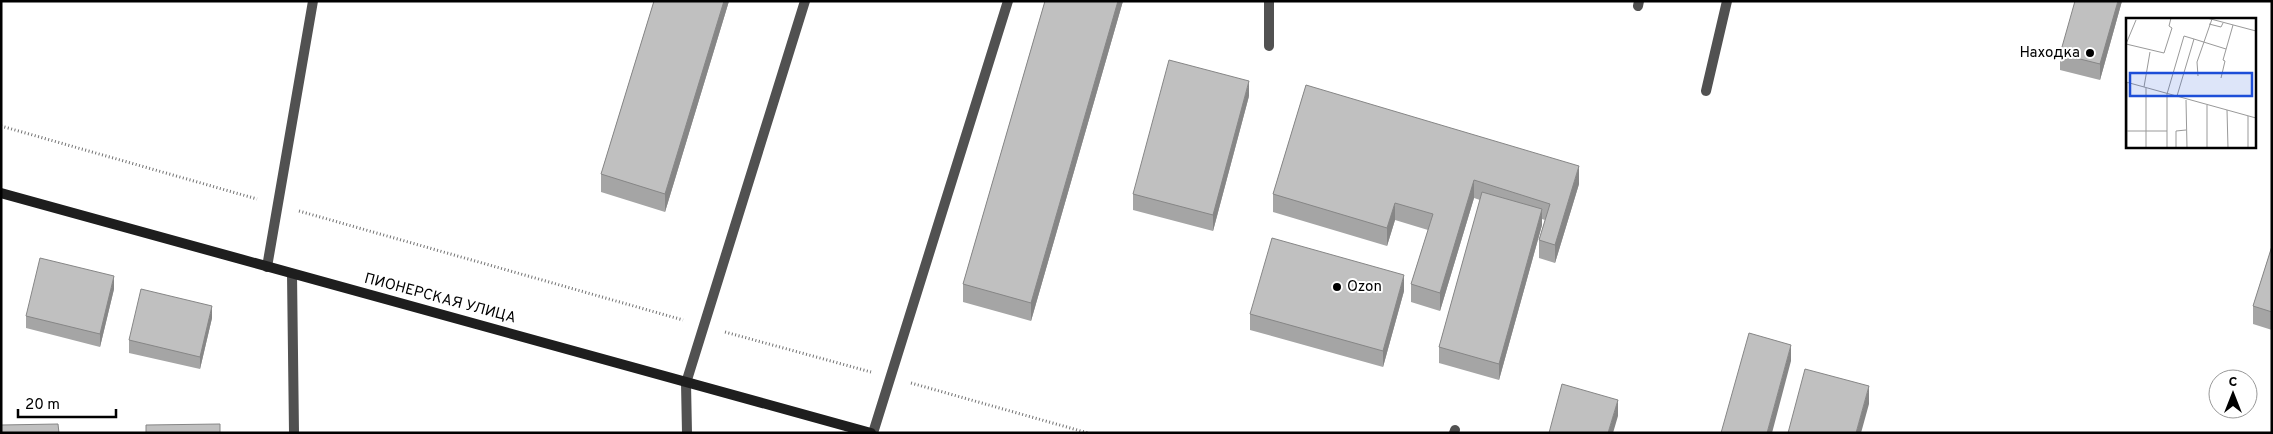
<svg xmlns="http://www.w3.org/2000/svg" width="2273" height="434" viewBox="0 0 2273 434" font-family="Overpass,sans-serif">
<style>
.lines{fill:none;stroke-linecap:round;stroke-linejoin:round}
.path{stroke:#737373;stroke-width:3;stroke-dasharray:1 2.5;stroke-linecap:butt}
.lane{stroke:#515151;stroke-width:10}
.street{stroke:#515151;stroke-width:10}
.secondary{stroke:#1e1e1e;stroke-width:10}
.wall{fill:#a5a5a5}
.shaded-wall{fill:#868686}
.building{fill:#c0c0c0;stroke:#868686}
.poi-dot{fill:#000;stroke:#fff;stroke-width:2}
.labels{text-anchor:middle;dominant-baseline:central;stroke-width:4;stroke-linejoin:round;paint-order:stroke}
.poi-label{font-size:15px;fill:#000;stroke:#fff;text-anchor:end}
.street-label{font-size:15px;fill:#000;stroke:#fff}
.inset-road{fill:none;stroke:#999;stroke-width:1}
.view{fill:#1d4ed8;fill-opacity:0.15;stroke:#1d4ed8;stroke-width:2.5}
.inset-edge{fill:none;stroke:#000;stroke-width:2.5}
</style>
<rect width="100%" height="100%" fill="#fff"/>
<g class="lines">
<path class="path" d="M 1,126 L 257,199
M 299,211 L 683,320
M 725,332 L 871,372
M 911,383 L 1088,433"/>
<path class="lane" d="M 1638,6 L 1639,1
M 1269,46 L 1269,1
M 1706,91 L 1727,1
M 267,267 L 313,1
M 686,383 L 805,1
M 873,433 L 1008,1
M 1454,433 L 1455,430"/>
<path class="street" d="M 292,274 L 294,433
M 686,383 L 687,433"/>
<path class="secondary" d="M 1,193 L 871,433"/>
</g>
<path class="wall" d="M 654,1 L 729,1 L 665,212 L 601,192 L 601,174 Z
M 1045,1 L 1123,1 L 1031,321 L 963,302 L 963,284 Z
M 2122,1 L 2100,80 L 2060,70 L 2060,54 Z
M 1306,85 L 1579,184 L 1555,263 L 1539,258 L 1539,240 L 1545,220 L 1542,219 L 1542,225 L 1499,380 L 1439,363 L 1439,347 L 1480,200 L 1474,198 L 1440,311 L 1411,302 L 1411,284 L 1428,230 L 1395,220 L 1387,246 L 1273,212 L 1273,194 Z
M 1249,96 L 1213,231 L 1133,210 L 1133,194 Z
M 2272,246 L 2272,330 L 2253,324 L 2253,306 Z
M 114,289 L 100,347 L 26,328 L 26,316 Z
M 1404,291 L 1383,367 L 1250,330 L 1250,314 Z
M 212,318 L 200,369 L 129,353 L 129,340 Z"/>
<path class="shaded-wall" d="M 724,1 L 729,1 L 665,212 L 665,194 Z
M 1118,1 L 1123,1 L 1031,321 L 1031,303 Z
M 2118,1 L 2122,1 L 2100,80 L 2100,64 Z
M 1249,81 L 1249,96 L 1213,231 L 1213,215 Z
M 1579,166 L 1579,184 L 1555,263 L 1555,245 Z
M 1474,180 L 1474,198 L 1440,311 L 1440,293 Z
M 1395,203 L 1395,220 L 1387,246 L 1387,228 Z
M 1542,209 L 1542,225 L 1499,380 L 1499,364 Z
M 1404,275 L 1404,291 L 1383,367 L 1383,351 Z
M 114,276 L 114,289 L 100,347 L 100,334 Z
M 212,306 L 212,318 L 200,369 L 200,357 Z
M 1791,345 L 1791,361 L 1772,433 L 1767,433 Z
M 1869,386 L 1869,404 L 1861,433 L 1856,433 Z
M 1618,400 L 1618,416 L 1613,433 L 1608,433 Z"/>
<path class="building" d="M 654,1 L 724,1 L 665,194 L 601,174 Z
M 1045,1 L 1118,1 L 1031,303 L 963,284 Z
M 2075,1 L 2118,1 L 2100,64 L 2060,54 Z
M 1169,60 L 1249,81 L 1213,215 L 1133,194 Z
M 1306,85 L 1579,166 L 1555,245 L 1539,240 L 1550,204 L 1474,180 L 1440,293 L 1411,284 L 1433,214 L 1395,203 L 1387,228 L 1273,194 Z
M 1482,192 L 1542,209 L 1499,364 L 1439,347 Z
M 1272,238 L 1404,275 L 1383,351 L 1250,314 Z
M 2272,246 L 2272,312 L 2253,306 Z
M 40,258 L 114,276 L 100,334 L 26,316 Z
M 141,289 L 212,306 L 200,357 L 129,340 Z
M 1749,333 L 1791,345 L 1767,433 L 1721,433 Z
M 1805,369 L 1869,386 L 1856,433 L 1788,433 Z
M 1562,384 L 1618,400 L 1608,433 L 1549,433 Z
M 58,424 L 59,433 L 1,433 L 1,425 Z
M 220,424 L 220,433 L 146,433 L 146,425 Z"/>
<g class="poi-dot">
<circle cx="2090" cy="53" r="5"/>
<circle cx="1337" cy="287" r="5"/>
</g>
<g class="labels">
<g class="poi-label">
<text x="2080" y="53">Находка</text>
<text x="1347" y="287" text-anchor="start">Ozon</text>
</g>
<g class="street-label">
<text transform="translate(440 299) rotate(15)">ПИОНЕРСКАЯ УЛИЦА</text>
</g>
</g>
<g transform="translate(2126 18)">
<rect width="130" height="130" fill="#fff"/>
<path class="inset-road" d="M 81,0 L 130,13M 83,6 L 95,9 L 97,5M 68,21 L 100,31M 0,26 L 38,35 L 46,10 L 43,8 L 45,0M 0,26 L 10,2M 72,58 L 71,44 L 86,1M 95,60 L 99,43 L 97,42 L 107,7M 0,64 L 130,100M 1,65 L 1,130M 18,69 L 24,34M 20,70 L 20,130M 60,82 L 61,130M 81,87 L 81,130M 101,92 L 102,130M 122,98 L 122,130M 0,113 L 41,113M 41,130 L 41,76 L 58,18 L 68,21 L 51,78M 50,130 L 50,113 L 60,112"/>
<path class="view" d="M 4,55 L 126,55 L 126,78 L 4,78 Z"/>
<rect width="130" height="130" class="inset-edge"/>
</g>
<rect width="2273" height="434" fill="none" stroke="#000000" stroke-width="5"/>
<g transform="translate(2233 394)"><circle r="24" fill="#ffffff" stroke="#999999"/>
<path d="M0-4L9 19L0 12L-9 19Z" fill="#000000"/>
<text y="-8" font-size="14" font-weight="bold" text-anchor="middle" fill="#000000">С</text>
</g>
<path d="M18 409v8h98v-8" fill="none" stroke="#000000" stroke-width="2.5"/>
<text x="25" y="409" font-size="15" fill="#000000" stroke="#ffffff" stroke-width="4" paint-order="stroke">20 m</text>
</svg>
